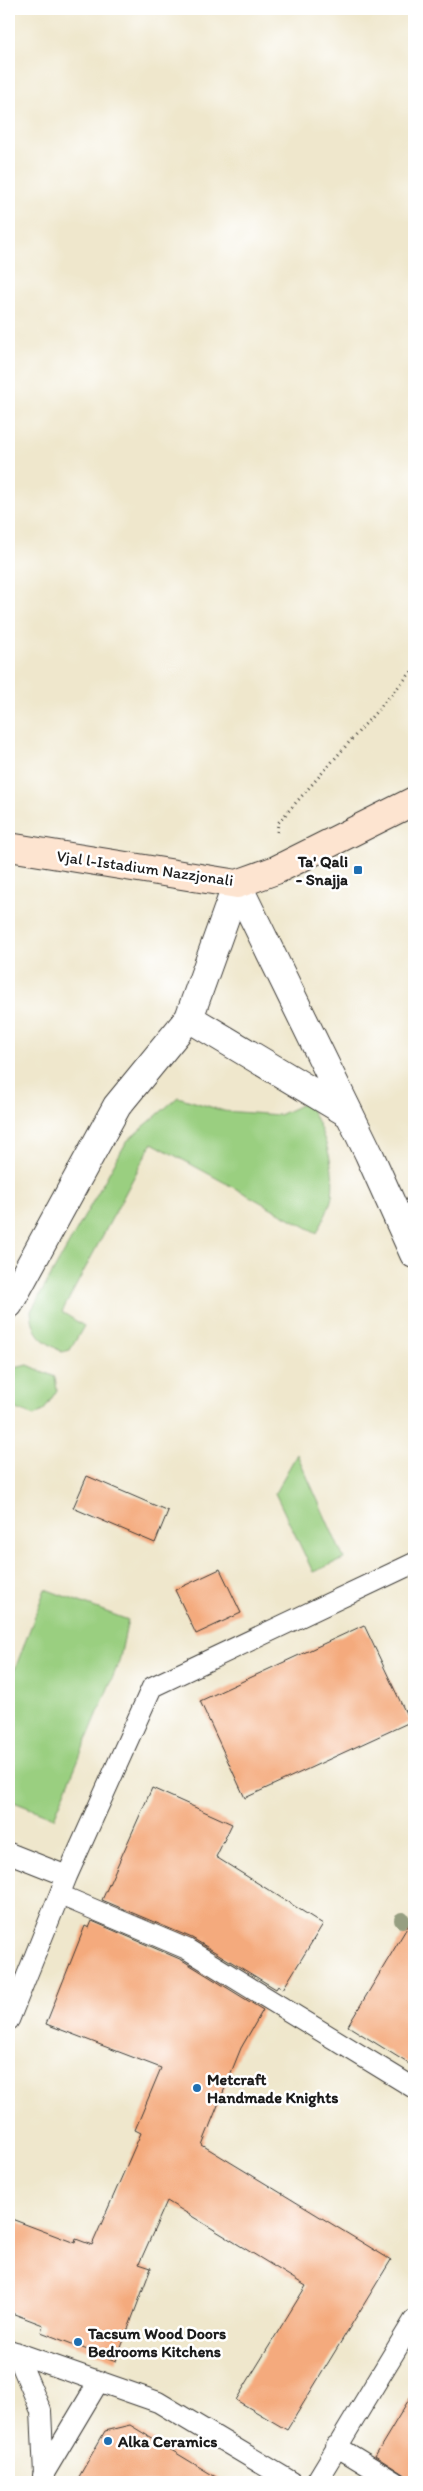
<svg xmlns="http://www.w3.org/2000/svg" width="423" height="2491" viewBox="0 0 423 2491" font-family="Itim,sans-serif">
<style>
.green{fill:#9acf80;stroke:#5b764e}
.building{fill:#f4aa7d}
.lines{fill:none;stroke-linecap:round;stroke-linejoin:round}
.service-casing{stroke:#3c3a36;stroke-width:22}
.minor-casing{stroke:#3c3a36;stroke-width:30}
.secondary-casing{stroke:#3c3a36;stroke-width:30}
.path{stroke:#3c3a36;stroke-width:3;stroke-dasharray:1 4;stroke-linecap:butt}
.service{stroke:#fff;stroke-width:20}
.minor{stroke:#fff;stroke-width:28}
.secondary{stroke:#fde4d0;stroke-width:28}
.tree{fill:#969f81}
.poi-dot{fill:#1f6fb2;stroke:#fff;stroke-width:2}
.labels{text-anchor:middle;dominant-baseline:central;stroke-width:5;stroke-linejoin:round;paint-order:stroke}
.poi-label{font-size:16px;font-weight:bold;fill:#1c1c1c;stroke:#fff;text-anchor:start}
.street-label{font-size:16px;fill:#1c1c1c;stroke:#fff}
</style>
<rect width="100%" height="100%" fill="#fff"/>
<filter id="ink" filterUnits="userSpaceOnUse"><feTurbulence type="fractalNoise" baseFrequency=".02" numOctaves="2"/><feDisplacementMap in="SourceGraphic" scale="10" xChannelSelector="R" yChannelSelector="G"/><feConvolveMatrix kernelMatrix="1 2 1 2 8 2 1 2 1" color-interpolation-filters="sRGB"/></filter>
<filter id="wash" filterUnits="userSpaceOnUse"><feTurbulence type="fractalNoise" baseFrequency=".0096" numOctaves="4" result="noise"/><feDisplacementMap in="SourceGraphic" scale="20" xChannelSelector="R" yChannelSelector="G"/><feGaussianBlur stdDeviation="1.12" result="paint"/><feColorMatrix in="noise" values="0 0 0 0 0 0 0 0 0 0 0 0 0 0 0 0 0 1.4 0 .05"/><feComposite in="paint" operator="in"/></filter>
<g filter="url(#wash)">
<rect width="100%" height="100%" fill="#efe7cc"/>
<path class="green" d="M 178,1097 L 224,1111 L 279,1115 L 307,1102 C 323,1130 336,1163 332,1196 C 330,1208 322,1222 317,1233 L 152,1143 L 62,1312 L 84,1326 L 70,1350 L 62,1352 C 41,1339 34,1337 31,1311 L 127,1141 Z
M 28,1365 L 55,1377 L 57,1390 L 44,1410 L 34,1416 L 9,1406 L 9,1369 Z
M 297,1454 L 344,1559 L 313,1572 L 275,1493 Z
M 45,1589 L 128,1620 L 119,1662 L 54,1818 L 9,1800 L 9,1685 Z"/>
<g id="blocks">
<path class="building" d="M 87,1476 L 168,1511 L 155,1543 L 73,1508 Z
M 220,1569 L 241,1613 L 196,1634 L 175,1590 Z
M 364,1625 L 410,1722 L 245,1798 L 200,1701 Z
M 152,1788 L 232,1824 L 216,1857 L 323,1924 L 283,1989 L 278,1986 L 276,1989 L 192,1938 L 102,1900 Z
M 414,1916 L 414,2067 L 348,2026 Z
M 92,1921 L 182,1960 L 263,2010 L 241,2048 L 202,2145 L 391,2260 L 287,2430 L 236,2400 L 306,2286 L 167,2201 L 139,2264 L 151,2268 L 116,2361 L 41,2332 L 43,2325 L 9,2312 L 9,2218 L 75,2243 L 76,2239 L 92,2245 L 141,2133 L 135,2130 L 161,2068 L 46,2024 L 85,1926 L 89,1928 Z
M 414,2391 L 414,2481 L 375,2456 Z
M 130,2425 L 224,2482 L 76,2482 L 105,2431 Z"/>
</g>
</g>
<g filter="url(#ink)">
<use href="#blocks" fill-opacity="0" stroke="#3c3a36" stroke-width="1"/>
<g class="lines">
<defs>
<path id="service" d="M 9,1853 L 67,1876
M 60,1895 L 187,1949 L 414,2088
M 9,2020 L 67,1876 L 152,1687 L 414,1563
M 9,2350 L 158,2402 L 292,2482
M 16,2352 L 41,2411 L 44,2474
M 336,2446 L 395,2482
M 43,2475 L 99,2381
M 316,2482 L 414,2320"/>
<path id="minor" d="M 237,884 L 369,1154 L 414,1254
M 189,1018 L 349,1114
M 9,1304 L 117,1106 L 189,1018 L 237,884"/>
<path id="secondary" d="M 9,847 L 237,884 L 276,870 L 414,801"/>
</defs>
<use href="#service" class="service-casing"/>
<use href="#minor" class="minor-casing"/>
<use href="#secondary" class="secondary-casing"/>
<path class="path" d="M 277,832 L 278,823 L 414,669"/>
<use href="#service" class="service"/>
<use href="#minor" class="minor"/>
<use href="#secondary" class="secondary"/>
</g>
<circle class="tree" cx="402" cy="1920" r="8"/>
</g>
<g class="poi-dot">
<rect x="353" y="865" width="10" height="10" rx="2.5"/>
<circle cx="197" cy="2088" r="5"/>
<circle cx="78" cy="2342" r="5"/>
<circle cx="108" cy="2441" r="5"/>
</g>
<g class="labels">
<g class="poi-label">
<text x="348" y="861" text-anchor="end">Ta' Qali<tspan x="348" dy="18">- Snajja</tspan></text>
<text x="207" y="2079">Metcraft<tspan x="207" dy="18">Handmade Knights</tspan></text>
<text x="88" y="2333">Tacsum Wood Doors<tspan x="88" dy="18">Bedrooms Kitchens</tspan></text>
<text x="118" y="2441">Alka Ceramics</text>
</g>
<g class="street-label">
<text transform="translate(145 868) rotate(8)">Vjal l-Istadium Nazzjonali</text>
</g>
</g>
<rect width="423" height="2491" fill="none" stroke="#fff" stroke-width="30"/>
</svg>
